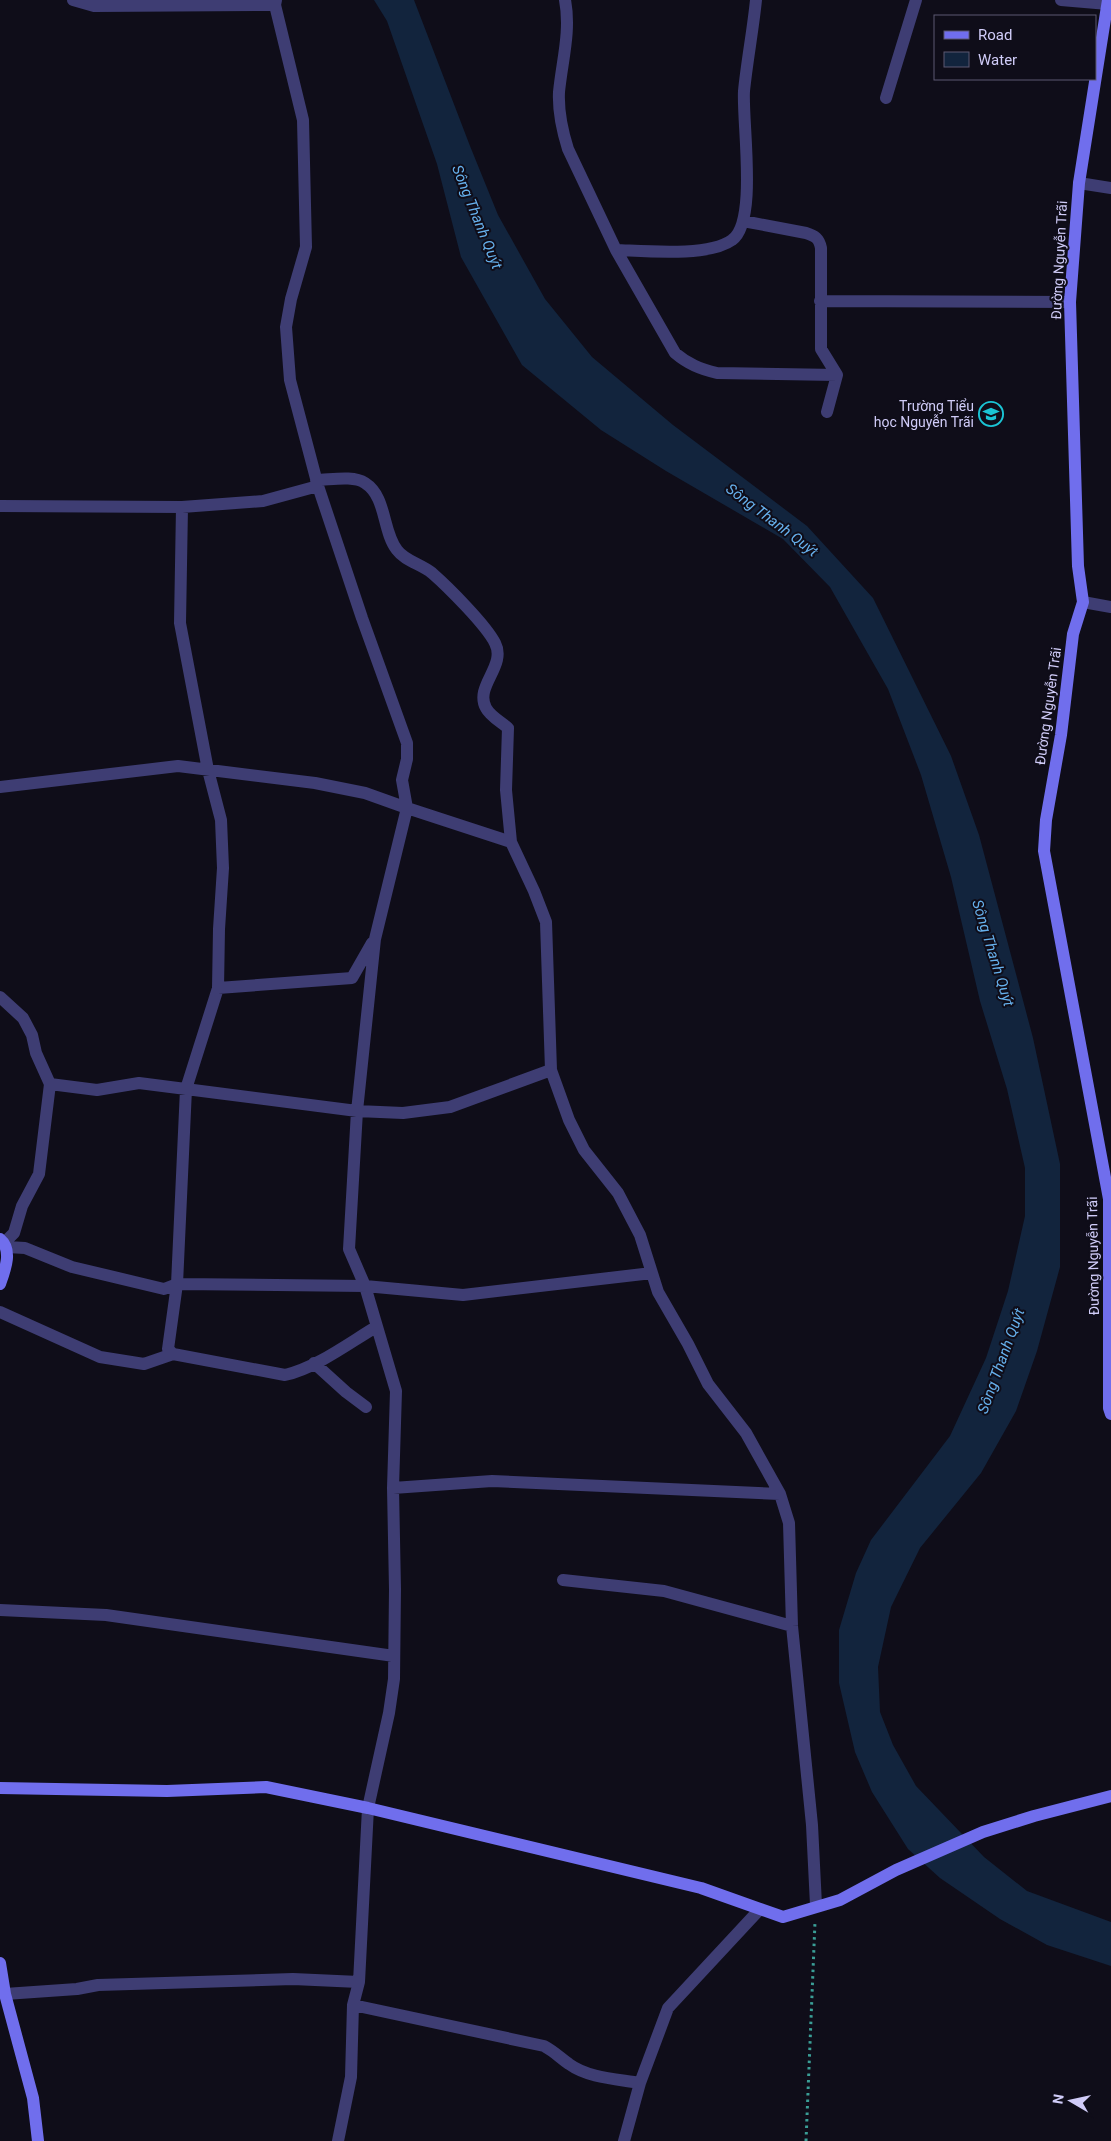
<svg xmlns="http://www.w3.org/2000/svg" width="1111" height="2141" viewBox="0 0 1111 2141" font-family="Roboto,sans-serif">
<style>
.water{fill:#12243d}
.lines{fill:none;stroke-linecap:round;stroke-linejoin:round}
.path{stroke:#3a9e96;stroke-width:3;stroke-dasharray:2.5 4;stroke-linecap:butt}
.street{stroke:#3e3d73;stroke-width:12}
.secondary{stroke:#706eed;stroke-width:12}
.labels{text-anchor:middle;dominant-baseline:central;stroke-width:4;stroke-linejoin:round;paint-order:stroke}
.street-label{font-size:14px;fill:#d0ccf8;stroke:#0f0d19}
.poi-label{font-size:14px;fill:#d0ccf8;stroke:#0f0d19;text-anchor:end}
.water-label{font-size:15px;font-style:italic;fill:#66b0ec;stroke:#0f0d19}
</style>
<rect width="100%" height="100%" fill="#0f0d19"/>
<path class="water" d="M 374,0 L 414,0 L 470,146 L 498,215 L 545,299 L 592,357 L 673,425 L 807,526 L 873,598 L 951,756 L 979,835 L 1033,1038 L 1060,1164 L 1060,1267 L 1037,1351 L 1016,1411 L 981,1473 L 920,1548 L 891,1607 L 878,1667 L 880,1712 L 893,1745 L 916,1786 L 984,1857 L 1027,1891 L 1111,1922 L 1111,1966 L 1047,1945 L 1000,1919 L 940,1878 L 908,1849 L 872,1792 L 855,1752 L 839,1683 L 839,1630 L 856,1573 L 871,1540 L 950,1436 L 986,1358 L 1008,1291 L 1025,1216 L 1025,1168 L 1007,1089 L 980,1001 L 951,877 L 921,775 L 888,689 L 830,587 L 783,539 L 666,471 L 601,430 L 522,365 L 461,257 L 437,164 L 387,21 Z"/>
<g class="lines">
<path class="path" d="M 806,2141 L 815,1922"/>
<path class="street" d="M 73,0 L 94,6 L 275,5
M 276,0 L 275,5 L 303,120 L 306,247 L 291,299 L 286,327 L 290,380 L 318,486 L 362,618 L 407,743 L 407,759 L 402,780 L 407,808 L 511,842
M 565,0 C 571,31 562,61 559,92 C 558,112 562,130 568,149 L 616,250 L 675,353 C 688,364 700,369 717,373 L 837,375
M 1061,0 L 1108,4
M 886,98 L 916,0
M 1079,183 L 1111,188
M 743,221 L 806,233 C 815,236 819,238 821,248 L 821,349 L 837,375 L 827,412
M 616,250 C 645,251 709,257 732,240 C 758,222 742,122 744,91 C 747,61 753,30 756,0
M 820,301 L 1070,302
M 316,480 C 330,480 353,475 365,483 C 387,497 382,531 397,550 C 405,561 421,564 432,573 C 448,587 486,625 495,643 C 507,666 474,686 486,708 C 490,716 501,722 508,728 L 506,790 L 511,842 L 534,891 L 546,922 L 551,1070 L 569,1120 L 584,1150 L 618,1193 L 640,1235 L 658,1292 L 688,1344 L 708,1384 L 746,1433 L 780,1494 L 789,1523 L 792,1626 L 812,1825 L 816,1905
M 0,506 L 182,507 L 263,501 L 318,486
M 182,507 L 180,623 L 208,770 L 221,820 L 223,868 L 219,929 L 218,988 L 186,1089 L 177,1284 L 168,1349 L 173,1354 L 285,1375 C 316,1368 349,1343 376,1327
M 1083,602 L 1111,607
M 0,787 L 178,766 L 315,783 L 365,793 L 407,808 L 375,939 L 357,1111 L 349,1249 L 365,1286 L 396,1391 L 393,1488 L 395,1589 L 394,1679 L 389,1713 L 368,1808 L 359,1982 L 353,2005 L 351,2077 L 338,2141
M 218,988 L 352,978 L 372,943
M 0,997 L 23,1018 L 32,1035 L 36,1053 L 50,1084 L 39,1174 L 22,1206 L 14,1233 L 4,1243
M 50,1084 L 97,1090 L 139,1083 L 357,1111 L 403,1113 L 450,1107 L 551,1070
M 7,1247 L 25,1248 L 72,1267 L 164,1289 L 177,1284 L 365,1286 L 463,1295 L 652,1273
M 0,1312 L 100,1357 L 144,1364 L 173,1354
M 314,1363 L 346,1392 L 366,1407
M 393,1488 L 492,1481 L 780,1494
M 563,1580 L 664,1591 L 792,1626
M 0,1610 L 106,1615 L 394,1656
M 5,1994 L 77,1989 L 98,1985 L 293,1979 L 359,1982
M 353,2005 L 544,2046 C 555,2052 559,2057 569,2064 C 588,2078 617,2079 640,2083
M 624,2141 L 640,2083 L 668,2008 L 760,1909"/>
<path class="secondary" d="M 1108,0 L 1079,183 L 1070,302 L 1078,566 L 1083,602 L 1073,634 L 1061,735 L 1046,820 L 1044,851 L 1109,1199 L 1109,1408 L 1111,1414
M 0,1239 C 13,1250 5,1270 0,1284
M 0,1788 L 167,1791 L 266,1787 L 368,1808 L 701,1888 L 783,1917 L 840,1900 L 896,1870 L 983,1832 L 1034,1816 L 1111,1796
M 0,1963 L 5,1994 L 33,2098 L 38,2141"/>
</g>
<defs>
<symbol id="school-ring" viewBox="-11 -11 22 22"><circle r="9.5" fill="#0f0d19" stroke="#1bc5d5" stroke-width="1.5"/><path d="M0-5L7-2L0 1L-7-2ZM-4 1L0 2.5L4 1V4Q0 6-4 4Z" fill="#1bc5d5"/></symbol>
</defs>
<g fill-rule="evenodd">
<use href="#school-ring" x="977" y="400" width="28" height="28"/>
</g>
<g class="labels">
<g class="street-label">
<text transform="translate(1059 260) rotate(-87)">Đường Nguyễn Trãi</text>
<text transform="translate(1048 706) rotate(-82)">Đường Nguyễn Trãi</text>
<text transform="translate(1093 1256) rotate(-91)">Đường Nguyễn Trãi</text>
</g>
<g class="poi-label">
<text x="974" y="406">Trường Tiểu<tspan x="974" dy="16">học Nguyễn Trãi</tspan></text>
</g>
<g class="water-label">
<text transform="translate(477 217) rotate(68)">Sông Thanh Quýt</text>
<text transform="translate(772 520) rotate(37)">Sông Thanh Quýt</text>
<text transform="translate(993 953) rotate(73)">Sông Thanh Quýt</text>
<text transform="translate(1001 1361) rotate(-70)">Sông Thanh Quýt</text>
</g>
</g>
<rect x="934" y="15" width="162" height="65" fill="#0f0d19" stroke="#5c5972"/>
<rect x="944" y="31" width="25" height="8" fill="#706eed" stroke="#5c5972"/>
<text x="978" y="40" font-size="15" fill="#d0ccf8">Road</text>
<rect x="944" y="52" width="25" height="15" fill="#12243d" stroke="#5c5972"/>
<text x="978" y="65" font-size="15" fill="#d0ccf8">Water</text>
<g transform="translate(1071 2101) rotate(279)" stroke="#0f0d19" stroke-width="4" paint-order="stroke">
<path d="M0-4L9 19L0 12L-9 19Z" fill="#d0ccf8"/>
<text y="-8" font-size="14" font-weight="bold" text-anchor="middle" fill="#d0ccf8">N</text>
</g>
</svg>
